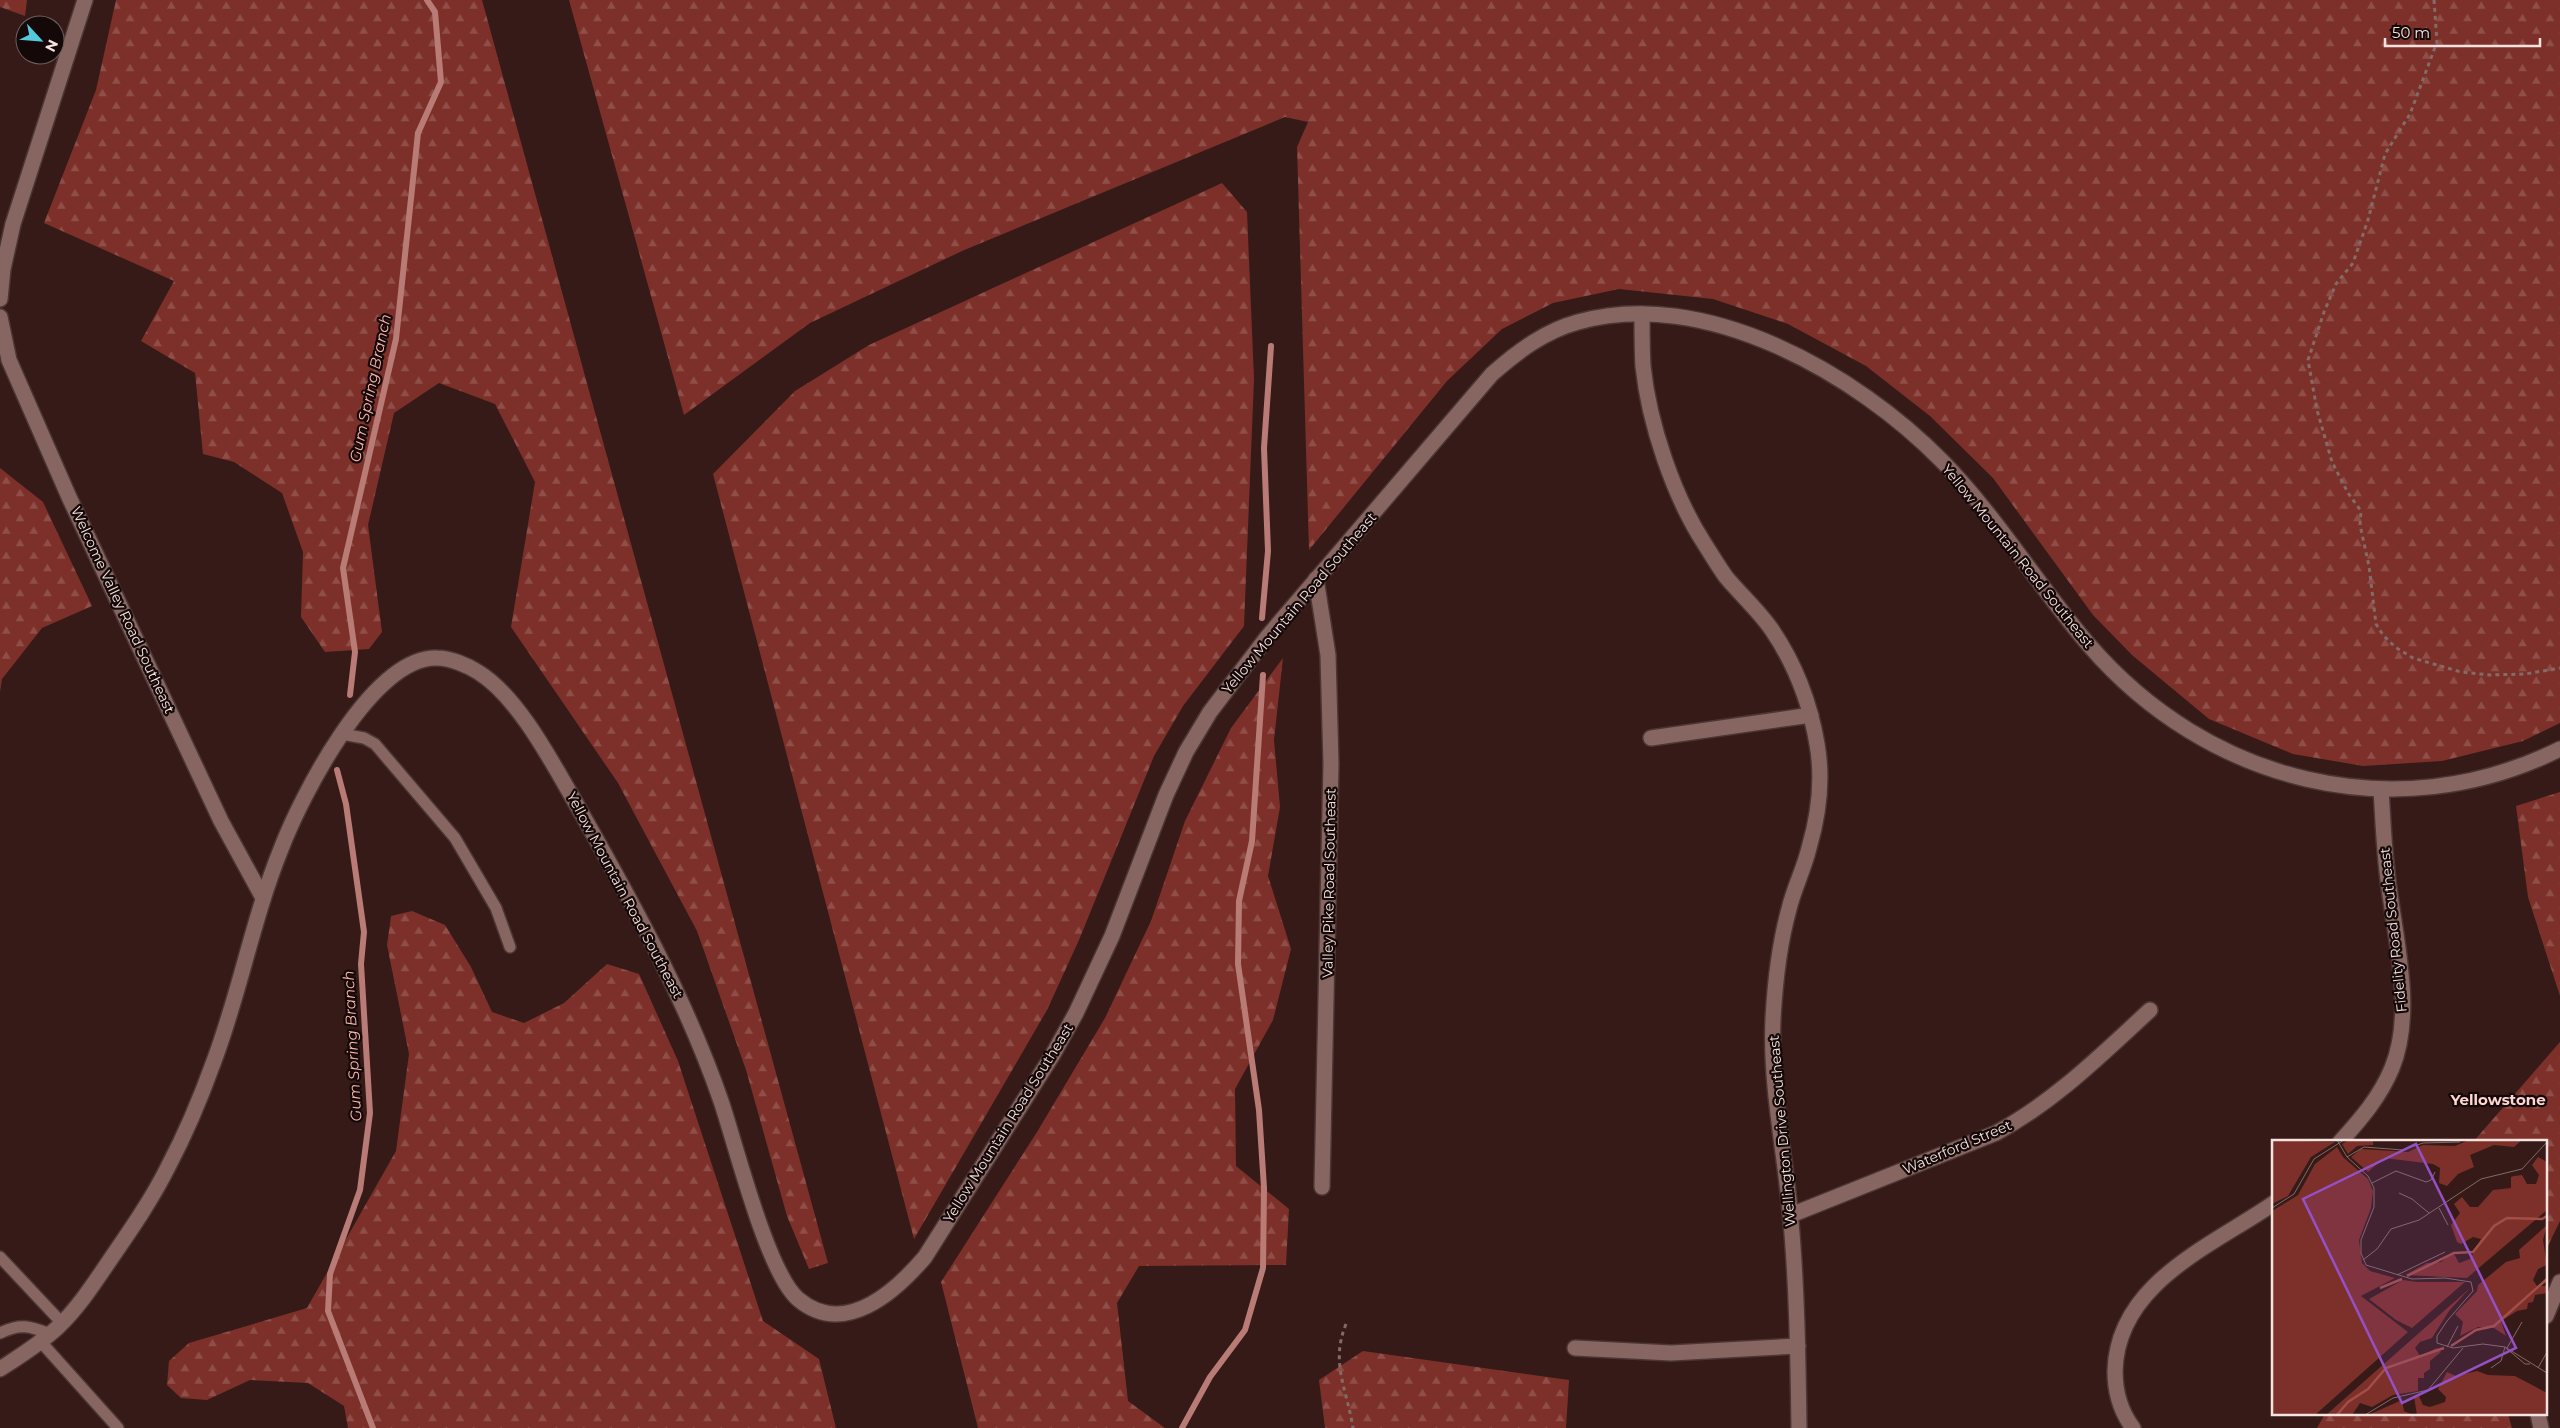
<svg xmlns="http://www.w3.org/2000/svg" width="2560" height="1428" viewBox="0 0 2560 1428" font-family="Montserrat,sans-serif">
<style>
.forest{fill:url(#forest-firs)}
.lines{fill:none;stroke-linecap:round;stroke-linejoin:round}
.stream{stroke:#b97b75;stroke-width:6}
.service-casing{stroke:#4b3634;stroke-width:14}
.minor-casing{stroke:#4b3634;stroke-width:18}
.tertiary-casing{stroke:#4b3634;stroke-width:18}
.path{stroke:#836b68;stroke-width:3;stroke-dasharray:4 4;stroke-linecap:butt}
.service{stroke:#876662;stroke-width:11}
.minor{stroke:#876662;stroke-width:15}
.tertiary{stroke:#876662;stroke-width:15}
.labels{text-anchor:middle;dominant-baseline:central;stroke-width:4.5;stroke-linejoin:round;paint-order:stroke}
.street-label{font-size:14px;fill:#f6e3e0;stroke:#140908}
.water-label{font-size:15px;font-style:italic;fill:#fbb6ad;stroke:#140908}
.neighbourhood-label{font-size:15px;font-weight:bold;fill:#fdd7d2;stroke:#140908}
.inset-river{fill:none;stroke:#9f4f47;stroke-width:2.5}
.inset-road{fill:none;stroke:#826a67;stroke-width:1}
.view{fill:#9451c6;fill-opacity:0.15;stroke:#9451c6;stroke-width:2.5}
.inset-edge{fill:none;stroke:#f6e3e0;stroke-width:2.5}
</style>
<defs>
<pattern id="forest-firs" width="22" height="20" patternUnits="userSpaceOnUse" patternTransform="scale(1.25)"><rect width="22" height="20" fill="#7c3029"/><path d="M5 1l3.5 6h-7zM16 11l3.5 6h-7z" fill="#8f4e48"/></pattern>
</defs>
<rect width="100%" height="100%" fill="#351a17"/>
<path class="forest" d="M 0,0 L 27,0 L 25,16 L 0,7 Z
M 116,0 L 482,0 L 828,1263 L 809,1269 L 787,1216 L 746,1070 L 697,931 L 618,783 L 511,627 L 535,482 L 495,404 L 439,383 L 394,413 L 368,525 L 382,632 L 369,649 L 325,652 L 301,617 L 303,552 L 282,493 L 234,462 L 203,454 L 195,373 L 141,341 L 174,281 L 44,223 L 96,90 Z
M 569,0 L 2560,0 L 2560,723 L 2523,741 L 2442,761 L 2363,766 L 2293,754 L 2209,719 L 2132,655 L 2093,615 L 1993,478 L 1930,416 L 1866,366 L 1788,324 L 1713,299 L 1619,289 L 1553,303 L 1502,329 L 1447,381 L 1309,550 L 1297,147 L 1308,122 L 1285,117 L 962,251 L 810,323 L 684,415 Z
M 1222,183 L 1247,212 L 1254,379 L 1244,626 L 1183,706 L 1154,756 L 1079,940 L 1047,1010 L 914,1239 L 713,474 L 795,391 L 869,345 Z
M 0,468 L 43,502 L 92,606 L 42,628 L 2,679 L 0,692 Z
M 1283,658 L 1274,740 L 1280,807 L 1268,876 L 1291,949 L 1273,1020 L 1235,1089 L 1236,1166 L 1289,1209 L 1286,1265 L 1139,1266 L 1117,1303 L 1128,1401 L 1165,1428 L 978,1428 L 941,1282 L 1037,1132 L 1105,1018 L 1151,921 L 1185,821 L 1231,728 Z
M 2560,792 L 2560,996 L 2528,897 L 2516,806 Z
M 412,911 L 445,925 L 471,967 L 492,1012 L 524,1023 L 564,1003 L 607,964 L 639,974 L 678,1061 L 763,1321 L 819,1359 L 836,1428 L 348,1428 L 344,1406 L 308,1383 L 250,1380 L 207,1400 L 181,1398 L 167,1385 L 169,1361 L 189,1343 L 307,1308 L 396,1151 L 409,1054 L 387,945 L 391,916 Z
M 2560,1042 L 2560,1221 L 2546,1250 L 2546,1142 L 2473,1142 Z
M 1363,1351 L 1569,1380 L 1566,1428 L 1325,1428 L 1319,1380 Z
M 2325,1414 L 2508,1414 L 2512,1428 L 2317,1428 Z"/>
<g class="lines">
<path class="stream" d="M 1262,618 L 1268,551 L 1264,448 L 1271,346
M 350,695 L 355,652 L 343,568 L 396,339 L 418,133 L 441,82 L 435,12 L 427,0
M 337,770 L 346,804 L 364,932 L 361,964 L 370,1113 L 360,1190 L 330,1274 L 328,1311 L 373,1428
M 1182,1428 L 1210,1377 L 1245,1330 L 1263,1268 L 1264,1188 L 1259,1110 L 1238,964 L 1239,901 L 1252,841 L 1263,675"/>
<defs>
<path id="service" d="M 342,734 L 364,738 L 375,744 L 455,838 L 496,908 L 510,947
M 0,1257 L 62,1323
M 0,1333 C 20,1323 30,1326 50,1334
M 41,1342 L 118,1428"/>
<path id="minor" d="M 1642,314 C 1642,331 1642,349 1643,366 C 1649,423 1673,495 1704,543 C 1711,554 1718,566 1726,577 C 1741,595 1759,611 1772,630 C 1795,664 1810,703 1817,744 C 1823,778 1819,814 1809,848 C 1804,869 1794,888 1789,909 C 1779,945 1775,982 1773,1019 C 1770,1083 1784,1148 1790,1211 C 1797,1283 1798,1356 1799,1428
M 1316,579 L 1328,655 L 1331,764 L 1322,1187
M 1651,738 L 1811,715
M 2340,1142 C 2361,1119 2380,1097 2392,1068 C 2415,1012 2395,938 2388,880 C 2384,850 2383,820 2381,789
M 1791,1215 L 1996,1133 C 2055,1101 2101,1055 2150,1010
M 2546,1316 L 2560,1282
M 1575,1348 L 1671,1353 L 1798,1346
M 2538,1414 L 2541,1428
M 2133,1428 C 2121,1412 2115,1391 2115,1371 C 2117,1283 2212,1246 2274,1203"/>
<path id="tertiary" d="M 0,299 L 3,269 L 13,224 L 85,0
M 0,317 L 9,360 L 69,497 L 221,821 L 263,898
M 0,1369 C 20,1356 40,1344 58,1327 C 79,1307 95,1282 112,1257 C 132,1228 152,1199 168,1167 C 186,1133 201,1097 214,1061 C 240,992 253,918 281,849 C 301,797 372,656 437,658 C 450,658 467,665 478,672 C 519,697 554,766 578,807 C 632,902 685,997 721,1101 C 736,1145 767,1272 798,1299 C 844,1338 895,1292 925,1257 L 1052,1056 L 1076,1013 L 1112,936 L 1166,795 L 1186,752 L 1210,712 L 1268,636 L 1492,374 C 1518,351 1545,331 1578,322 C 1704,286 1857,374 1942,461 C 1997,517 2038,586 2089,645 C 2207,782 2395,831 2560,749"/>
</defs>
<use href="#service" class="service-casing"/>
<use href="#minor" class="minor-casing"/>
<use href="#tertiary" class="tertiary-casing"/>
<path class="path" d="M 2434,0 L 2437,42 L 2410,114 L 2385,154 L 2368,220 L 2353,263 L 2336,284 L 2324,312 L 2308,360 L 2317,410 L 2332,462 L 2348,493 L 2361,511 L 2360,525 L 2369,566 L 2376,624 L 2383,635 L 2395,647 L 2413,658 L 2461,672 L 2490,675 L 2525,674 L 2560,668
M 1346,1324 C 1330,1363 1347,1389 1353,1428"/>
<use href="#service" class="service"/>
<use href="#minor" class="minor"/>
<use href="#tertiary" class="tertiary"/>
</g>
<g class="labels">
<g class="street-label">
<text transform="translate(2018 556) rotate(51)">Yellow Mountain Road Southeast</text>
<text transform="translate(1299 603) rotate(-50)">Yellow Mountain Road Southeast</text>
<text transform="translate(123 610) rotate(65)">Welcome Valley Road Southeast</text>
<text transform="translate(1329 883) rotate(-89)">Valley Pike Road Southeast</text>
<text transform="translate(625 895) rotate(62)">Yellow Mountain Road Southeast</text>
<text transform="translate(2393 930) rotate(-96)">Fidelity Road Southeast</text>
<text transform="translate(1008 1123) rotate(-58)">Yellow Mountain Road Southeast</text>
<text transform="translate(1782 1131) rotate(-95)">Wellington Drive Southeast</text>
<text transform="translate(1957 1147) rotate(-23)">Waterford Street</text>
</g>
<g class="water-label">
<text transform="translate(370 388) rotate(-78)">Gum Spring Branch</text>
<text transform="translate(352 1046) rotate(-93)">Gum Spring Branch</text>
</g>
<g class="neighbourhood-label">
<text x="2498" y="1099">Yellowstone</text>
</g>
</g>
<g transform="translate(2272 1140)">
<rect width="275" height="275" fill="#351a17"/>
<path d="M 0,0 L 63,2 L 39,17 L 16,56 L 0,64 ZM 77,0 L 101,0 L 101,5 L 85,6 L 76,14 L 70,4 ZM 197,0 L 250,0 L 242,7 L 222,5 L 198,15 L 202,27 L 186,34 L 175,46 L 167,43 L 168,28 L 161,24 L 112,18 L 96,32 L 79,17 L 89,9 L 136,12 L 151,5 L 183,6 ZM 65,7 L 71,17 L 96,39 L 101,51 L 99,68 L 87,100 L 90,123 L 98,131 L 123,138 L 89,156 L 136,192 L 43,275 L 0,275 L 0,71 L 26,55 L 43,24 ZM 266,17 L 275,22 L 275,70 L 195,138 L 133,135 L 155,123 L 169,122 L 181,112 L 187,123 L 198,119 L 209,99 L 201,97 L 189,104 L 185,102 L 179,85 L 188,73 L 182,64 L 190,57 L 198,67 L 206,67 L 221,50 L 239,48 L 239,37 L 242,36 L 250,35 L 255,44 L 264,44 L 267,35 L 260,25 ZM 275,85 L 271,100 L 275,125 L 266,129 L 261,140 L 265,146 L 275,146 L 275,153 L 263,155 L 261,162 L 256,163 L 255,169 L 245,171 L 229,181 L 234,196 L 222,188 L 206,187 L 188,196 L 191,182 L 183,174 L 205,151 L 206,145 L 234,122 L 248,118 L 247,110 ZM 131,140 L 145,142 L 193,142 L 140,188 L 124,180 L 97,159 ZM 198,148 L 177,171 L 160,198 L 148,202 L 143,208 L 148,216 L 165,208 L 169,212 L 158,221 L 158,229 L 152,233 L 152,238 L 146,238 L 146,251 L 121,255 L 100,267 L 88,263 L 80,275 L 54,275 ZM 205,231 L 216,235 L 243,236 L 275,253 L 275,275 L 145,275 L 142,257 L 147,256 L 151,265 L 158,267 L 173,262 L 174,257 L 166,249 L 175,232 L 184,236 ZM 130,260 L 132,271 L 141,275 L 96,275 Z" fill="#7c3029"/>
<path class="inset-river" d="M 135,136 L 182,113 L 201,112 L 222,86 L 235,78 L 270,79 L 275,76M 108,148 L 130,139M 179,206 L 204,190 L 222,186 L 275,139M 65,275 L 76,262 L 96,249 L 114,228 L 172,208"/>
<path class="inset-road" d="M 65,0 L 75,17 L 96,36 L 102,48 L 102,67 L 89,100 L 89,113 L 94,125 L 140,139 L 173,138 L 199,142 L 201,151 L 175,181 L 165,196 L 165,203 L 181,208 L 211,204 L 233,207 L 275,233M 75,17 L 92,7 L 131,10 L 151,3 L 188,2M 100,43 L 124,31 L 154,42 L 159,40 L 163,32M 127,53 L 140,59 L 157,73M 0,68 L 22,54 L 42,19 L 72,0M 167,68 L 176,85M 91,120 L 105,109 L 119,89 L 147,80 L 209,39 L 250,29 L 275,2M 125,135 L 173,112M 175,207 L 186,186M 234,208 L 253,224 L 258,224M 235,208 L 250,182M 219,228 L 229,221 L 233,207M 266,228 L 275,212M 93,275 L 121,258 L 156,250 L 191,208"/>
<path class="view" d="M 144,4 L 244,208 L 130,263 L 31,59 Z"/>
<rect width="275" height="275" class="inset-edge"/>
</g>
<g transform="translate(40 40) rotate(116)"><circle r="24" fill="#140908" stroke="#6e605e"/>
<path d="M0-4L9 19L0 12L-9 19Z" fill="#53cbdb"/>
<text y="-8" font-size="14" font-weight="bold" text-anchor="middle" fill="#f6e3e0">N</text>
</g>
<path d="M2385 38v8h155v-8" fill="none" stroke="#f6e3e0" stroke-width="2.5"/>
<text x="2392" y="38" font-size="15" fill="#f6e3e0" stroke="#140908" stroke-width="4" paint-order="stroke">50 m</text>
</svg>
